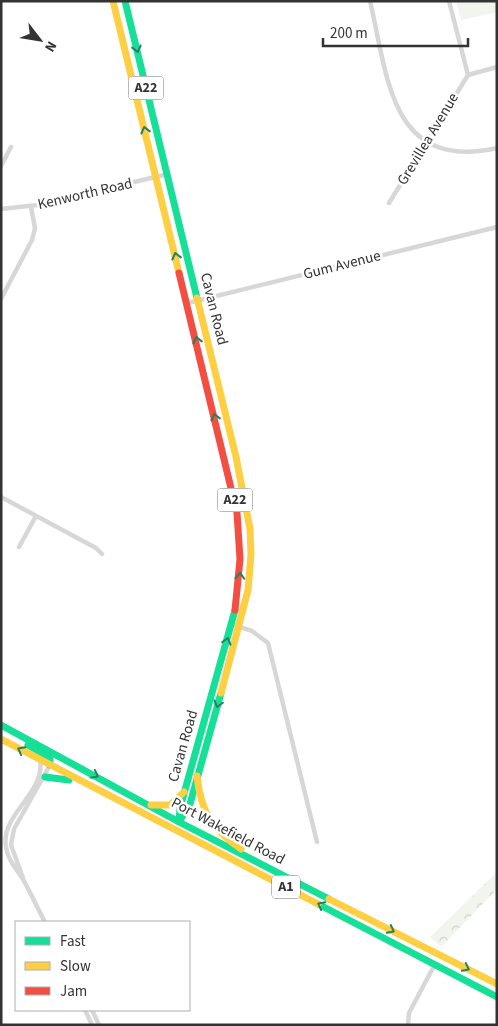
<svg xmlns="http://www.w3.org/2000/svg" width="498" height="1026" viewBox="0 0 498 1026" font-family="'Source Sans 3',sans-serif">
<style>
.grass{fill:#f1f5ed}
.park{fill:url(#park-crowns)}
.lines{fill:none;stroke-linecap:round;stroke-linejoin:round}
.street{stroke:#d7d7d7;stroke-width:4.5}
.fast{stroke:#16e098;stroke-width:7}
.slow{stroke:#ffcf43;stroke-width:7}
.jam{stroke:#f24e42;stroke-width:7}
.oneway{stroke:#268160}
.labels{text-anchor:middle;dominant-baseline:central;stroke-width:5;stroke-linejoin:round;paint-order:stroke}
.shield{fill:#fff;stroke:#707070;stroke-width:1}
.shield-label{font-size:14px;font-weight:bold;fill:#333}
.street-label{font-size:15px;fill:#333;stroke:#fff}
</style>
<defs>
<pattern id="park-crowns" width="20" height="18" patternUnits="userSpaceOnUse" patternTransform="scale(1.25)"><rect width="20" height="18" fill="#f1f5ed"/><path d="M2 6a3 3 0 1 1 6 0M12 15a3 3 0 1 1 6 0" fill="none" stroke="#cfd2cc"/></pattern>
</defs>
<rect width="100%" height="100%" fill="#fff"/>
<path class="grass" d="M 456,1 L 497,1 L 497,12 L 461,20 Z"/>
<path class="park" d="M 497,872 L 497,889 L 441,947 L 430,937 Z"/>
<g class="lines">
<path class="street" d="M 370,1 C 388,77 390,172 497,148
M 449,1 L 468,75 L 497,67
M 1,166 L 11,147
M 389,203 L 468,75
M 1,209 L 37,205 L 168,174
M 1,299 L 32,240 L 35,228 L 31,207
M 188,303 L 497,227
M 1,497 L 96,548 L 102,554
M 19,547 L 36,516
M 231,624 L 252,631 L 268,643 L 317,842
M 40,760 C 46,793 0,814 6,847 C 8,861 17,869 24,881 C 31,894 38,909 45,922
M 23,878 L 11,845 L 14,829 L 50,765
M 85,1010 L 92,1025
M 92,1010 L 99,1025
M 408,1025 L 409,1013 L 435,964"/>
<path class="fast" d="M 125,1 L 197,298
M 1,725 L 179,822 L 329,899
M 28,745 L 50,758 L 50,765
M 45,777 L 69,780
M 179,822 L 180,808 L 235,610
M 179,822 L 190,804 L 221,693
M 318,904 L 497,997"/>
<path class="slow" d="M 113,1 L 179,273
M 197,298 L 236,457 L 250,529 L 251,554 L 248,590 L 221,693
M 1,739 L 318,904
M 197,776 C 201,812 211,828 241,849
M 151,805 L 170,805 L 184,792
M 329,899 L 497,984"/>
<path class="jam" d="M 179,273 L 237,513 L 240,559 L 235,610"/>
</g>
<defs><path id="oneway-chevron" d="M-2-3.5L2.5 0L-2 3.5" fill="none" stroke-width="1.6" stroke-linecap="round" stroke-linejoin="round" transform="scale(1.25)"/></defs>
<g class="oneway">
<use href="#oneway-chevron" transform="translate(137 49) rotate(76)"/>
<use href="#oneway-chevron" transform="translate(145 130) rotate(-104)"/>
<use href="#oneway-chevron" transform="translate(176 256) rotate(-104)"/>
<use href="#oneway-chevron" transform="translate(197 340) rotate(-104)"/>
<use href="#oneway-chevron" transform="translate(215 417) rotate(-104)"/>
<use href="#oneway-chevron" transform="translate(240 576) rotate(-86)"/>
<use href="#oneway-chevron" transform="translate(227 641) rotate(-74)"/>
<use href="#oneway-chevron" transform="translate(218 704) rotate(106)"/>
<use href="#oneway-chevron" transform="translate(21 750) rotate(-152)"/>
<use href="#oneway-chevron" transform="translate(95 775) rotate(29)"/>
<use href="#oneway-chevron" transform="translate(321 905) rotate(-152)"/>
<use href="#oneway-chevron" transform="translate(391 930) rotate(27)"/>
<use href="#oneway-chevron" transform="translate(466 968) rotate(27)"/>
</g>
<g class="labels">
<g class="shield">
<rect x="128.5" y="76.5" width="35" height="23" rx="4"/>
<rect x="217.5" y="488.5" width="35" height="23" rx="4"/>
<rect x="272" y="875.5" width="28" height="23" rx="4"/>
</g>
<g class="shield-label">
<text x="146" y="88">A22</text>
<text x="235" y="500">A22</text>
<text x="286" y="887">A1</text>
</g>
<g class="street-label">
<text transform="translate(428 139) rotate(-59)">Grevillea Avenue</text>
<text transform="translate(85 194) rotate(-13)">Kenworth Road</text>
<text transform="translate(342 265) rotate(-14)">Gum Avenue</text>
<text transform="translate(214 309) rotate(76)">Cavan Road</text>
<text transform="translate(183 746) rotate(-74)">Cavan Road</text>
<text transform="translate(228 831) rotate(28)">Port Wakefield Road</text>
</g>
</g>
<rect width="498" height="1026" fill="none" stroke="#333333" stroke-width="5"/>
<rect x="15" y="921" width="175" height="90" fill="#ffffff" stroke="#adadad"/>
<rect x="25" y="937" width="25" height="8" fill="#16e098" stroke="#adadad"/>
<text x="60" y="946" font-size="15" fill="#333333">Fast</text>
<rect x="25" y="962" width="25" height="8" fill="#ffcf43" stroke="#adadad"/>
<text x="60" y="971" font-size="15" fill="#333333">Slow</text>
<rect x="25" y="987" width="25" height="8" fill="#f24e42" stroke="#adadad"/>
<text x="60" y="996" font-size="15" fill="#333333">Jam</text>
<g transform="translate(40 40) rotate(121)" stroke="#ffffff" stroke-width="4" paint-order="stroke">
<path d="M0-4L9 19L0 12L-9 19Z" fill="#333333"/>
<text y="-8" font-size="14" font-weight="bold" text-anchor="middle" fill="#333333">N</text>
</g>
<path d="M323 38v8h145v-8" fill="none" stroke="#333333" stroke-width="2.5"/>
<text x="330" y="38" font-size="15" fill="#333333" stroke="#ffffff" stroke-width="4" paint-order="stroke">200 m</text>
</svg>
